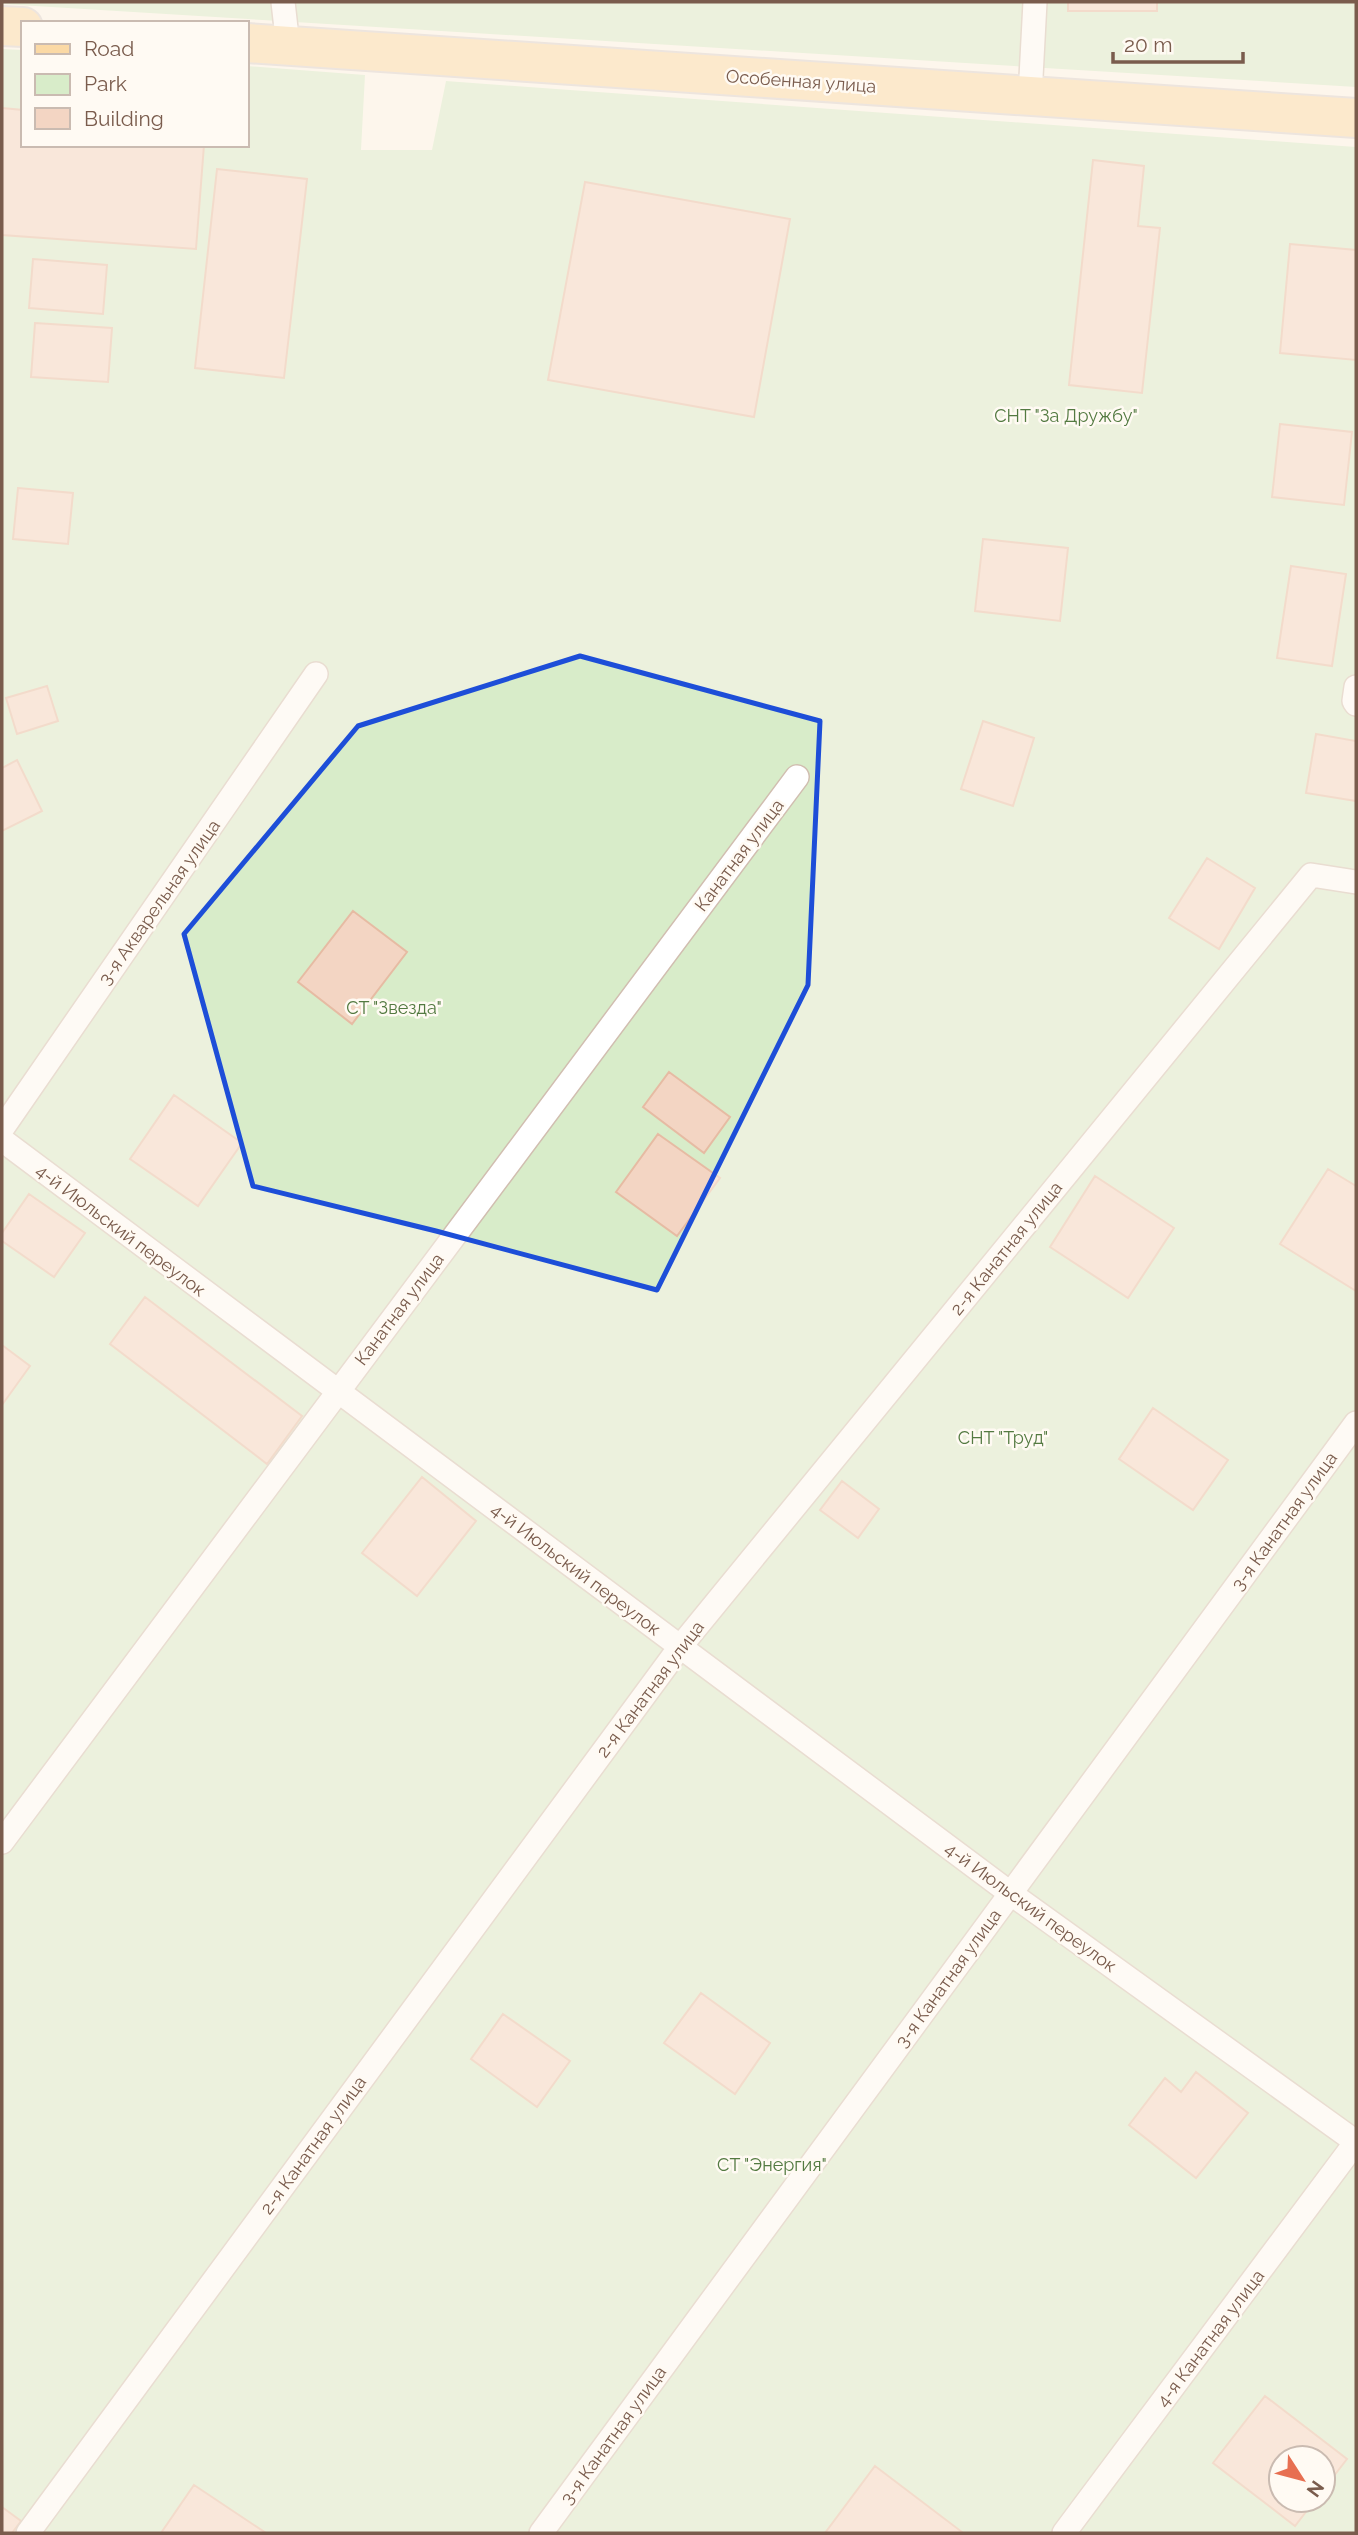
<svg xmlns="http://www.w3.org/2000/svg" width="1358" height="2535" viewBox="0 0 1358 2535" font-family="Raleway,sans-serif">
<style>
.green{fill:#d8ecc9;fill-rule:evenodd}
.building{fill:#f3d5c3;stroke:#e6bba3;stroke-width:2}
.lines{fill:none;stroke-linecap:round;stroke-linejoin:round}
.service-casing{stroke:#d1beb0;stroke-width:26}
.primary-casing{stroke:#dad1cd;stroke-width:42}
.service{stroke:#fff;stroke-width:23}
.primary{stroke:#fbd9a5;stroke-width:38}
.marked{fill:none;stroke:#1d4ed8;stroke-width:5;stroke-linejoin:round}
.labels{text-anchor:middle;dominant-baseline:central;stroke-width:5;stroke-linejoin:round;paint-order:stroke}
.street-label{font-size:18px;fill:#7a5c4d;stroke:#fffaf3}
.park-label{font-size:18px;fill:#537a41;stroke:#fffaf3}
</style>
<rect width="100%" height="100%" fill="#fdf6ec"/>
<path class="green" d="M 2,2 L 1356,2 L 1356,87 L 2,4 Z
M 2,49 L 23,50 L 23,145 L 247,145 L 247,66 L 365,75 L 361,150 L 432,150 L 446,81 L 1356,147 L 1356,2533 L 2,2533 ZM 1281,2458 L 1323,2458 L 1323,2500 L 1281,2500 Z"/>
<path class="building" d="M 1068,2 L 1157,2 L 1157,11 L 1068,11 Z
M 2,108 L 23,110 L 23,145 L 204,145 L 196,249 L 2,235 Z
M 1093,160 L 1144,166 L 1138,226 L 1160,228 L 1142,393 L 1069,385 Z
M 217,169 L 307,179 L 284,378 L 195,368 Z
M 585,182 L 790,219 L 754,417 L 548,380 Z
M 1290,244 L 1356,250 L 1356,360 L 1280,353 Z
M 33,259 L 107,265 L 103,314 L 29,308 Z
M 35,323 L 112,328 L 108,382 L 31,377 Z
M 1280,424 L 1352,432 L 1344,505 L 1272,497 Z
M 18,488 L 73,493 L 68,544 L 13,539 Z
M 983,539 L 1068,548 L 1060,621 L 975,611 Z
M 1291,566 L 1346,574 L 1332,666 L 1277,658 Z
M 47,686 L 58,721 L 17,734 L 6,698 Z
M 983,721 L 1034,738 L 1013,806 L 961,789 Z
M 1316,734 L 1356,741 L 1356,801 L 1306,793 Z
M 17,760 L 42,811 L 2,831 L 2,768 Z
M 1207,858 L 1255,888 L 1219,949 L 1169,918 Z
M 353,911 L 407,952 L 352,1024 L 298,982 Z
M 669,1072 L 730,1117 L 704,1153 L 643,1107 Z
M 174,1095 L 242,1143 L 198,1206 L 130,1159 Z
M 658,1134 L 720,1178 L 677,1236 L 616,1192 Z
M 1328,1169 L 1356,1186 L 1356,1291 L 1280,1244 Z
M 1095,1176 L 1174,1228 L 1128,1298 L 1050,1247 Z
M 29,1194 L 85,1233 L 54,1277 L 2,1241 L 2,1233 Z
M 145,1297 L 302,1416 L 267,1464 L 110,1344 Z
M 2,1345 L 30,1366 L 2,1405 Z
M 1153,1408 L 1228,1460 L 1193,1510 L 1119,1459 Z
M 422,1477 L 476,1521 L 417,1596 L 362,1553 Z
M 842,1481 L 879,1509 L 858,1538 L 820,1510 Z
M 701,1993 L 770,2043 L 735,2094 L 664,2043 Z
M 503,2014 L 570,2061 L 537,2107 L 471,2059 Z
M 1196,2072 L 1248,2113 L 1196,2178 L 1129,2125 L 1165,2078 L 1181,2092 Z
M 1265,2396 L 1347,2459 L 1323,2490 L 1323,2458 L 1281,2458 L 1281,2500 L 1315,2500 L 1295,2526 L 1213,2463 Z
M 875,2466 L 962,2532 L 961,2533 L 825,2533 Z
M 194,2485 L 266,2533 L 161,2533 Z
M 2,2507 L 21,2521 L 12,2533 L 2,2533 Z"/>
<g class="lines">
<defs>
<path id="service" d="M 283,2 L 288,46
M 1030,96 L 1035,2
M 1356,687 L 1354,701 L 1356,704
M 2,1129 L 316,674
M 2,1140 L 1010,1893 L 1356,2142
M 2,1842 L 797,777
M 28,2533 L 680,1647 L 1311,875 L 1356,882
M 541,2533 L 1356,1423
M 1064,2533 L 1356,2142"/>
<path id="primary" d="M 2,26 L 23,27
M 247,43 L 1356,118"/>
</defs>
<use href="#service" class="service-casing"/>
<use href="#primary" class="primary-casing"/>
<use href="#service" class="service"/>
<use href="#primary" class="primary"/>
</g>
<path d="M0 0H1358V2535H0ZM 580,656 L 820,721 L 808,985 L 657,1290 L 436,1231 L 253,1186 L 184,934 L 358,726 Z" fill="#fdf6ec" fill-opacity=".55" fill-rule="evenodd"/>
<path class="marked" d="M 580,656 L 820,721 L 808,985 L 657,1290 L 436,1231 L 253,1186 L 184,934 L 358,726 Z"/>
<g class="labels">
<g class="street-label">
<text transform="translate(801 81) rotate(4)">Особенная улица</text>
<text transform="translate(739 855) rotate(-53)">Канатная улица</text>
<text transform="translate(159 902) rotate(-55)">3-я Акварельная улица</text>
<text transform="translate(121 1230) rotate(37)">4-й Июльский переулок</text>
<text transform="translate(1006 1248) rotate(-51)">2-я Канатная улица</text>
<text transform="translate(399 1309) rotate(-53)">Канатная улица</text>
<text transform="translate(1284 1521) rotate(-54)">3-я Канатная улица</text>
<text transform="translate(576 1569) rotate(37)">4-й Июльский переулок</text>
<text transform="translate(650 1689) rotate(-53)">2-я Канатная улица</text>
<text transform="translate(1031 1907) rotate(36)">4-й Июльский переулок</text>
<text transform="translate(948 1978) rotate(-54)">3-я Канатная улица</text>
<text transform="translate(313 2145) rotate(-54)">2-я Канатная улица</text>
<text transform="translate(1210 2338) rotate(-53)">4-я Канатная улица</text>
<text transform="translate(613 2435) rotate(-54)">3-я Канатная улица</text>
</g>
<g class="park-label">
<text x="1066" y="415">СНТ "За Дружбу"</text>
<text x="394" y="1007">СТ "Звезда"</text>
<text x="1003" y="1437">СНТ "Труд"</text>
<text x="772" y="2164">СТ "Энергия"</text>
</g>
</g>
<rect width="1358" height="2535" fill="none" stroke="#7a5c4d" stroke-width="7"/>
<rect x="21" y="21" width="228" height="126" fill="#fffaf3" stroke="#cabbb1" stroke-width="2"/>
<rect x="35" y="44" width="35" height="10" fill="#fbd9a5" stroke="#cabbb1" stroke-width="2"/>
<text x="84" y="56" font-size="21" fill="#7a5c4d">Road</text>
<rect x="35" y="74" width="35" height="21" fill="#d8ecc9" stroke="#cabbb1" stroke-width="2"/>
<text x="84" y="91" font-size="21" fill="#7a5c4d">Park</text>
<rect x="35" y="108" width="35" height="21" fill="#f3d5c3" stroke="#cabbb1" stroke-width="2"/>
<text x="84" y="126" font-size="21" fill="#7a5c4d">Building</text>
<g transform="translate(1302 2479) rotate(126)"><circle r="33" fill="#fffaf3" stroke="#cabbb1" stroke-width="2"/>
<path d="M0-5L12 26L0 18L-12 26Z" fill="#e76f51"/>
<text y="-10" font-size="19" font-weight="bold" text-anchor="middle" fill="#7a5c4d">N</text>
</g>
<path d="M1113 52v10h130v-10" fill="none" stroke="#7a5c4d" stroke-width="3.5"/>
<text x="1124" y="52" font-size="21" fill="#7a5c4d" stroke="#fffaf3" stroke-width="5" paint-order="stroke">20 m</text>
</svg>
